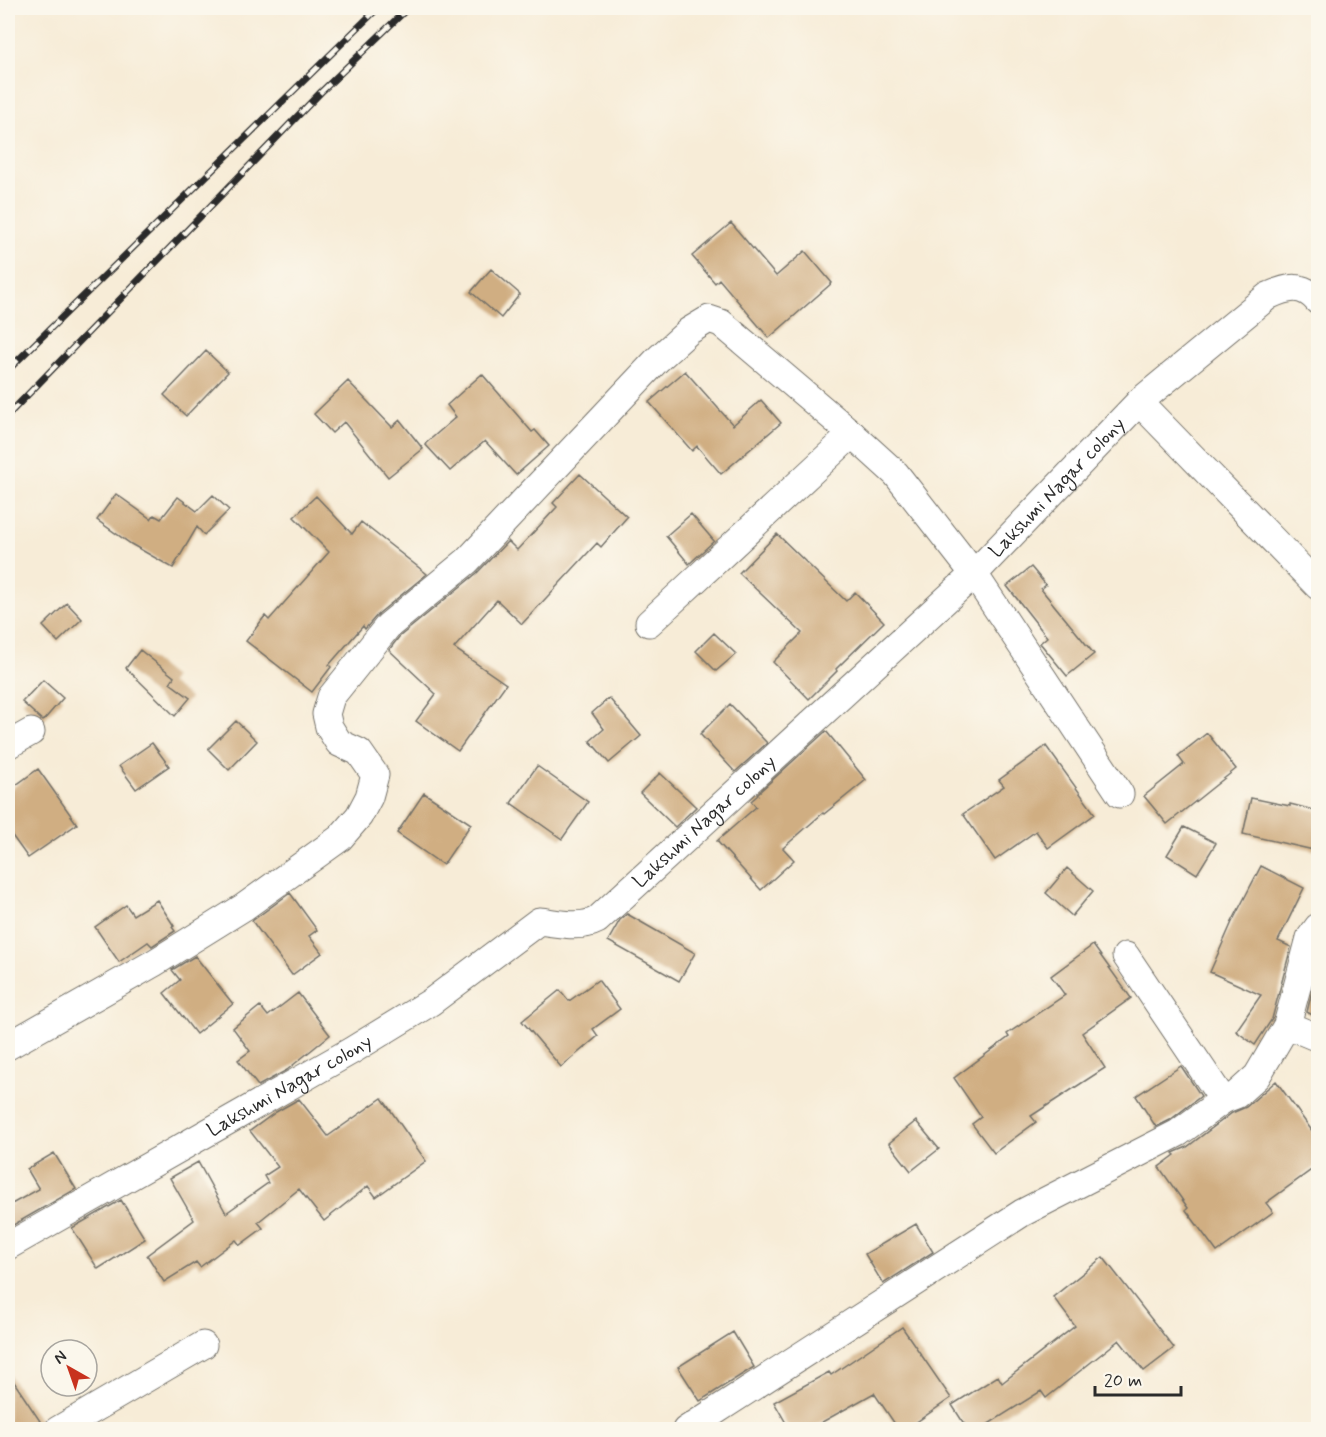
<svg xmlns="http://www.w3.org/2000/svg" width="1326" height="1437" viewBox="0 0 1326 1437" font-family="Mynerve,sans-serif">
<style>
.building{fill:#d0ae82}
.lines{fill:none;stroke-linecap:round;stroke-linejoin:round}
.minor-casing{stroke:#726f67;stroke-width:29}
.minor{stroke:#fff;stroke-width:27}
.rail-casing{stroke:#2b2b2b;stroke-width:7}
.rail{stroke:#fbf7ec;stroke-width:4.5;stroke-dasharray:14;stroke-linecap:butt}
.labels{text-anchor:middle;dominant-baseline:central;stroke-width:5;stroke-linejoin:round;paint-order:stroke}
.street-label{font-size:20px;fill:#2b2b2b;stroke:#fbf7ec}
</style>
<rect width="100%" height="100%" fill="#fbf7ec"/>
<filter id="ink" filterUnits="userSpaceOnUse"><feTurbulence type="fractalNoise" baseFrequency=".0167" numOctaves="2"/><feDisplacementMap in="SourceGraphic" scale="12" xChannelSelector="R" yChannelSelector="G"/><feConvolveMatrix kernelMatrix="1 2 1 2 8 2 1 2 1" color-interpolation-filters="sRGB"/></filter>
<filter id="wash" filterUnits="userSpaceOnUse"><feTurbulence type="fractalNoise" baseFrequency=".008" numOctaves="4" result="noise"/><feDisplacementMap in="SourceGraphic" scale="24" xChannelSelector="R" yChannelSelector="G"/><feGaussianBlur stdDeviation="1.35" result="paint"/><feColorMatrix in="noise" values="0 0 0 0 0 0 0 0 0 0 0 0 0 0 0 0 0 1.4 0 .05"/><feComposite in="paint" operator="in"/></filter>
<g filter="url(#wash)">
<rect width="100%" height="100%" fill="#f7ecd7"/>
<g id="blocks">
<path class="building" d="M 731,223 L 776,276 L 805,251 L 832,283 L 769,338 L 719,279 L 715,283 L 692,256 Z
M 491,269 L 520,294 L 501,318 L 471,292 Z
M 206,351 L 228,372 L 186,416 L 164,395 Z
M 685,371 L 733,425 L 761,400 L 781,423 L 721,474 L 697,446 L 692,451 L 649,402 Z
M 482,374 L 532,432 L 535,430 L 549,446 L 516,475 L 485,441 L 450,471 L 425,444 L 456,417 L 447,405 Z
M 348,381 L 392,427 L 400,420 L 423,449 L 388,477 L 344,422 L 332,433 L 314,414 Z
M 580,474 L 627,517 L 601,547 L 597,543 L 522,624 L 497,600 L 454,648 L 506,684 L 458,751 L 416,721 L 436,694 L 389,650 L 399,637 L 477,573 L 508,541 L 517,550 L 557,507 L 553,503 Z
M 116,494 L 151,519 L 154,515 L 161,519 L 178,497 L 197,511 L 213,495 L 229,510 L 204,535 L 197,527 L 173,568 L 131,544 L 97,520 Z
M 316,496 L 352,534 L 361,522 L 427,574 L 378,614 L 365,629 L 363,626 L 329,665 L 331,667 L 312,692 L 246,641 L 265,616 L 269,620 L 329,552 L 294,517 Z
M 691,514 L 714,541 L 689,564 L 666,536 Z
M 777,534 L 846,601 L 855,592 L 884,622 L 836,669 L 837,671 L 809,699 L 773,662 L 802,633 L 739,573 Z
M 1031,567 L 1046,585 L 1041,589 L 1094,654 L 1067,676 L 1040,643 L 1047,637 L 1007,586 Z
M 67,603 L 82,619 L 58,642 L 43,626 Z
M 714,633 L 736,654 L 716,671 L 696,651 Z
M 140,650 L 174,677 L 170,683 L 190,698 L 175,716 L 126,668 Z
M 43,680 L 63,698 L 43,721 L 22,702 Z
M 609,698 L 641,736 L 609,763 L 590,741 L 604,729 L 592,713 Z
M 730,704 L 767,743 L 735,772 L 700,734 Z
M 236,721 L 257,741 L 229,770 L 208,749 Z
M 826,731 L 866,780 L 824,814 L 823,813 L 783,848 L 794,860 L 761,890 L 717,841 L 756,807 L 751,801 L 758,795 L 757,794 Z
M 1207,733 L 1236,769 L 1167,824 L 1144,796 L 1184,764 L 1178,756 Z
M 152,743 L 169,766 L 136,789 L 119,766 Z
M 1046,746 L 1095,814 L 1048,848 L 1036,831 L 995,860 L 963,814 L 1004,786 L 999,780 Z
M 537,766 L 588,802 L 562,839 L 511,803 Z
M 38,769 L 77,824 L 28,858 L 8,830 L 8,791 Z
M 660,773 L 696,807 L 675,827 L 640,793 Z
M 424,793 L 471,824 L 443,865 L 397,833 Z
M 1251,798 L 1290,806 L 1290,804 L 1318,811 L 1318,851 L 1243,834 Z
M 1184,827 L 1216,843 L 1197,874 L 1167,855 Z
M 1261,866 L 1304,888 L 1278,941 L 1291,947 L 1272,1019 L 1255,1045 L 1236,1031 L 1261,995 L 1210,972 L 1232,922 Z
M 1067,868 L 1093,891 L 1072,916 L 1046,893 Z
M 290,893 L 317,930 L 309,936 L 322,953 L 292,975 L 252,921 Z
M 157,900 L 174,926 L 172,927 L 175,931 L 152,946 L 148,942 L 119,962 L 95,927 L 126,905 L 133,915 Z
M 627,914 L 695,953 L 679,981 L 608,941 L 620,920 Z
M 1093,945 L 1131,998 L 1082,1033 L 1105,1068 L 1031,1116 L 1036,1122 L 994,1153 L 972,1124 L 981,1117 L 954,1078 L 1009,1037 L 1007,1034 L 1065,995 L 1051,976 Z
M 195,956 L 233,1004 L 196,1034 L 164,993 L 180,980 L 172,970 Z
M 1318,967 L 1318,1018 L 1307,1012 Z
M 598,980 L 620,1009 L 593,1029 L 598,1036 L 561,1067 L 522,1021 L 560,990 L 569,1001 Z
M 298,993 L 330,1035 L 287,1070 L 258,1086 L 238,1060 L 250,1051 L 233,1028 L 260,1006 L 268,1016 Z
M 1181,1066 L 1201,1096 L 1170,1120 L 1156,1127 L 1136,1096 Z
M 1276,1081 L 1318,1139 L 1318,1165 L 1266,1203 L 1273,1212 L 1217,1252 L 1186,1210 L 1188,1208 L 1159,1167 L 1175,1155 L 1173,1153 L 1187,1147 L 1232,1113 L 1246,1107 Z
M 382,1098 L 426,1161 L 376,1197 L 368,1186 L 324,1221 L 299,1189 L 258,1222 L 263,1228 L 240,1245 L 236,1240 L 200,1267 L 196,1262 L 164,1282 L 147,1255 L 194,1220 L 170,1178 L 198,1162 L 226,1213 L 268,1183 L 264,1176 L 278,1167 L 250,1131 L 276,1112 L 299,1099 L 328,1136 Z
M 916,1121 L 939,1149 L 911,1171 L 889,1143 Z
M 54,1153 L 76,1189 L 8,1228 L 8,1206 L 39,1189 L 27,1169 Z
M 121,1200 L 145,1239 L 98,1269 L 72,1228 Z
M 916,1224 L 933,1252 L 883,1284 L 865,1254 Z
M 1103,1257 L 1174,1348 L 1144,1371 L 1119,1340 L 1046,1398 L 1041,1391 L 979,1430 L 968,1430 L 952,1405 L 998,1376 L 1002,1383 L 1075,1326 L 1053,1297 Z
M 902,1327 L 951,1398 L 905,1430 L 899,1430 L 874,1393 L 808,1430 L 790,1430 L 774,1402 L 829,1372 L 831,1375 Z
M 733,1332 L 754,1367 L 700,1401 L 678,1367 Z
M 8,1373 L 40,1421 L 28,1430 L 8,1430 Z"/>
</g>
</g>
<g filter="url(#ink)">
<use href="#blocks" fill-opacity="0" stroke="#726f67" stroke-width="1.5"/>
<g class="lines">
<defs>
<g id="minor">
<path d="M 1139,402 L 1318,586"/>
<path d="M 649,623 L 852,434"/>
<path d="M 8,745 L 31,732"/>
<path d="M 1126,956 L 1223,1100"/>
<path d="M 1287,1025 L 1318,1038"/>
<path d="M 8,1046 L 154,963 L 244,907 L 340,838 L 359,816 L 369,797 L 375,775 L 359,752 L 339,743 L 329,727 L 326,714 L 331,697 L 388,626 L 467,561 L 657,360 L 689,331 L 709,319 L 721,323 L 852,434 L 896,474 L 974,574 L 1120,794"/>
<path id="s1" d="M 8,1246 L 351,1051 L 431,1002 L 539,921 C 558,923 580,929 597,920 L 974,574 L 1139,402 L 1268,296 C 1288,287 1302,283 1318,301"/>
<path d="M 58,1430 L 203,1345"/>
<path d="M 686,1430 L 1022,1213 L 1178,1133 L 1223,1100 L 1236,1095 L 1257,1076 L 1287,1025 L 1310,938 L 1318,927"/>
</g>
</defs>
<use href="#minor" class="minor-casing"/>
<use href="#minor" class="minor"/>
<defs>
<path id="rail" d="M 8,370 L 378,8
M 8,415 L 321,92 L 408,8"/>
</defs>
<use href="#rail" class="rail-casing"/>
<use href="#rail" class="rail"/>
</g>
</g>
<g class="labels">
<g class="street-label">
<text stroke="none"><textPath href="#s1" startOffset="1314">Lakshmi Nagar colony</textPath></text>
<text stroke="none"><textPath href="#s1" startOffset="828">Lakshmi Nagar colony</textPath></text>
<text stroke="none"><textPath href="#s1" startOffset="324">Lakshmi Nagar colony</textPath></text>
</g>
</g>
<rect width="1326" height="1437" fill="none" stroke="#fbf7ec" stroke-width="30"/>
<g transform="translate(69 1368) rotate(320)"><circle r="28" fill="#fbf7ec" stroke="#a8a59f" stroke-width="1.5"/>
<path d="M0-4.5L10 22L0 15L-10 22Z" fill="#c8321e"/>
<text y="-9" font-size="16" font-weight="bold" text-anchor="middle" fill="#2b2b2b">N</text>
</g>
<path d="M1095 1386v9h86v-9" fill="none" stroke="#2b2b2b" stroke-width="3"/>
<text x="1104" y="1386" font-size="18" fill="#2b2b2b" stroke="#fbf7ec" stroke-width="4.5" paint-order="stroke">20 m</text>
</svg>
